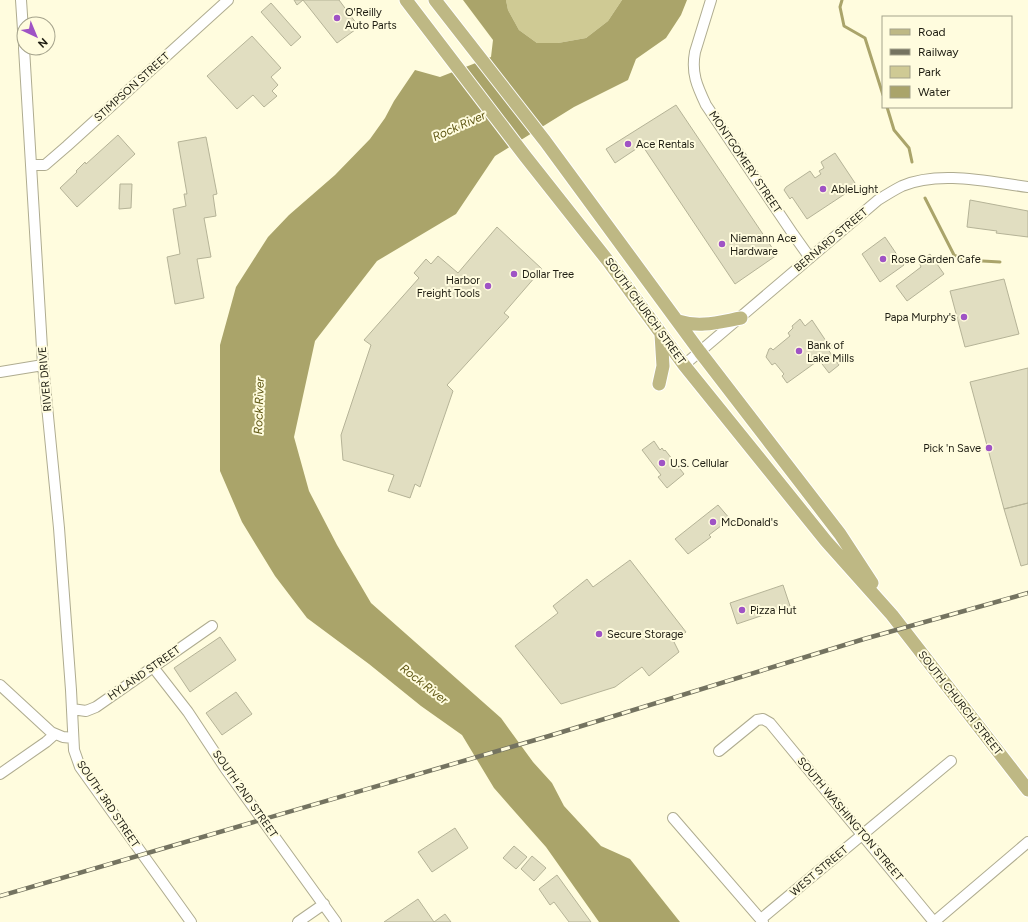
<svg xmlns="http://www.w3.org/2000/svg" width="1028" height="922" viewBox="0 0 1028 922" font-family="Figtree,sans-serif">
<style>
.green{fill:#cfca94}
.water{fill:#aaa46a}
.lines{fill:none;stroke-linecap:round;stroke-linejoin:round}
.stream{stroke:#aaa46a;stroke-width:3}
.building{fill:#e1dec1;stroke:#b5b397}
.minor-casing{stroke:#afac90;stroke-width:12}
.major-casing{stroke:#fff;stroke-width:15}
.minor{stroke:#fff;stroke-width:10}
.major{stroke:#beb884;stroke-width:13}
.rail-casing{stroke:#747360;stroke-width:4.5}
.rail{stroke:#fffcde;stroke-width:3;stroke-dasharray:9;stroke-linecap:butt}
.poi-dot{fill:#9f53c5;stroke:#fffcde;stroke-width:1.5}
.labels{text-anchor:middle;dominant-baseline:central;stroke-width:4;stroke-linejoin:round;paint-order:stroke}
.poi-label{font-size:11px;fill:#1e1d12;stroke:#fffcde;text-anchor:start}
.street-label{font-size:11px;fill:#1e1d12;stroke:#fffcde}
.water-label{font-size:12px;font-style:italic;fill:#605815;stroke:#fffcde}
</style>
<rect width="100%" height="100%" fill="#fffcde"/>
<path class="green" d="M 506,0 L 622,0 L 608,21 L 586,38 L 558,43 L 537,43 L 519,30 L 508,10 Z"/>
<path class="water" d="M 463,0 L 506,0 L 508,10 L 519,30 L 537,43 L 558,43 L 586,38 L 608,21 L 622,0 L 687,0 L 681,15 L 666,38 L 636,59 L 628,80 L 574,107 L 495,156 L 456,214 L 377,261 L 315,341 L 294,437 L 309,491 L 337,545 L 371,603 L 501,718 L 533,762 L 552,783 L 564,806 L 601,846 L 630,859 L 680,922 L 599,922 L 546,847 L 494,788 L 462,735 L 421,706 L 369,664 L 307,618 L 275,576 L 242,522 L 220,471 L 220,345 L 236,287 L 268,237 L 289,215 L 335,175 L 370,139 L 385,118 L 394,101 L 415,70 L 440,77 L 491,57 L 493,40 Z"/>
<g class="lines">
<path class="stream" d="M 842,0 L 840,7 L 844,26 L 865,38 L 883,95
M 887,107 L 894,130 L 909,148 L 912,162
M 925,198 L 954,255 L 965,260 L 1000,262"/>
</g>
<path class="building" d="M 294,0 L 339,0 L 359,27 L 337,43 L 303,0 L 297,5 Z
M 271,3 L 301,37 L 291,46 L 261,12 Z
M 252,36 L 281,68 L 271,77 L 278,85 L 272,91 L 277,96 L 264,107 L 253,95 L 237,109 L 207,76 Z
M 676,105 L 777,255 L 735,284 L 642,145 L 615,163 L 606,149 Z
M 118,135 L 135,154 L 77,207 L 60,188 L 77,172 L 76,171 L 85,162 L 86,164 Z
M 206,137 L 217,194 L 213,195 L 216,216 L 204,218 L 211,257 L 197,259 L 204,298 L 175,304 L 167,257 L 180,254 L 173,209 L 186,206 L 184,194 L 187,194 L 178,142 Z
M 835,153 L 857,186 L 807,219 L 792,197 L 790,199 L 784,190 L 786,187 L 810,171 L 815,178 L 821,174 L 819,171 L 824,168 L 821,162 Z
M 120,184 L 132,184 L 131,208 L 119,209 Z
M 970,200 L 1028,211 L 1028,237 L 996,233 L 997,231 L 967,227 Z
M 497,227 L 542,269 L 504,313 L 509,317 L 447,385 L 453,391 L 420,487 L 415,484 L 410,498 L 388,491 L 394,475 L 343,460 L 341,435 L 371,345 L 364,340 L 419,278 L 414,273 L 426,259 L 431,264 L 438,256 L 458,273 Z
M 885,237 L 904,265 L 880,282 L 862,254 Z
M 930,254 L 944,274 L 907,301 L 896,286 L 921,267 L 919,262 Z
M 1004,279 L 1019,334 L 965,347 L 950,291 Z
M 800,319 L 805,326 L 812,320 L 826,341 L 828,340 L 834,347 L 829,351 L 839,365 L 829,373 L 819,360 L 787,383 L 782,376 L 784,374 L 775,363 L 772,365 L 766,357 L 769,349 L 771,348 L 773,350 L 790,336 L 788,333 L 793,328 L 792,326 Z
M 1028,368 L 1028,503 L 1004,509 L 970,382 Z
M 654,441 L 660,450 L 662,448 L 664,451 L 665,450 L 684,474 L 667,488 L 658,477 L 661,475 L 642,450 Z
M 1028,503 L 1028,564 L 1021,566 L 1004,509 Z
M 718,505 L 730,519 L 709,535 L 711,537 L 688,554 L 675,539 Z
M 630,560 L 686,632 L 674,642 L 679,652 L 649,676 L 642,667 L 615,687 L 561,704 L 515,646 L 558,613 L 553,606 L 587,579 L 593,587 Z
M 783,585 L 790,606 L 737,624 L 730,603 Z
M 220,637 L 236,660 L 190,692 L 174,668 Z
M 236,692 L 252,714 L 222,735 L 206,713 Z
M 455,828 L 468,848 L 432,872 L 418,852 Z
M 514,846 L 527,857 L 516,869 L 503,858 Z
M 532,856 L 546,868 L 534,881 L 521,869 Z
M 557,875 L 591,922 L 569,922 L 554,902 L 550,905 L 539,889 Z
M 418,899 L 434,922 L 445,914 L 451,922 L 384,922 Z"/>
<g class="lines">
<defs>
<path id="minor" d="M 21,0 L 24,45
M 711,0 L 695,52 C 691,73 697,86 706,105 L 793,234 L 810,258
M 24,48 L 43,365 L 59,528 L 71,690 L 74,750 L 80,767 L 191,922
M 32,165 L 45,165 L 67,146 L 228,0
M 684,365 L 878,200 C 886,195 894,190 902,186 C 939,170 989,182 1028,187
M 0,372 L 43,365
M 153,667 L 188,712 L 225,768 L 336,922
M 0,685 L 51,732 L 63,737 L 73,738
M 72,709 L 86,711 L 96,707 L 212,626
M 719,751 L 757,720 L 763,719 L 770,723 L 934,922
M 0,774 L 46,742 L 55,734
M 673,818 L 763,922
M 761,919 L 951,761
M 298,922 L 324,904
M 934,922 L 1028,842"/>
<path id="major" d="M 406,0 L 525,156 L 608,261 L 684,365 L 826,541 L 892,615 L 1028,790
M 435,0 L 545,141 L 700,352 L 840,534 L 872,583
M 678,321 C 700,328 719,322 741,318
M 659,384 L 663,366 L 661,334"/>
</defs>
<use href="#minor" class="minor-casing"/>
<use href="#major" class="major-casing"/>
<use href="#minor" class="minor"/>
<use href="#major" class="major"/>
<defs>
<path id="rail" d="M 0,896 L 549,736 L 864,639 L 1028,593"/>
</defs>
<use href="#rail" class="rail-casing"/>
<use href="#rail" class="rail"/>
</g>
<g class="poi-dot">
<circle cx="337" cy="18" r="4"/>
<circle cx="628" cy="144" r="4"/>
<circle cx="823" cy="189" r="4"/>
<circle cx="722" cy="244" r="4"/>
<circle cx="883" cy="259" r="4"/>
<circle cx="514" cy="274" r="4"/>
<circle cx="488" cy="286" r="4"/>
<circle cx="964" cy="317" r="4"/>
<circle cx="799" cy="351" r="4"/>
<circle cx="989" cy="448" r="4"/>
<circle cx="662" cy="463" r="4"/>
<circle cx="713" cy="522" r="4"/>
<circle cx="742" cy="610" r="4"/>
<circle cx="599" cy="634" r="4"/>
</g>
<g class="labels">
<g class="poi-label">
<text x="345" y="12">O'Reilly<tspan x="345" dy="13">Auto Parts</tspan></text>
<text x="636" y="144">Ace Rentals</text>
<text x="831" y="189">AbleLight</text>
<text x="730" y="238">Niemann Ace<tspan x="730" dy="13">Hardware</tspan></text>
<text x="891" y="259">Rose Garden Cafe</text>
<text x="522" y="274">Dollar Tree</text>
<text x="480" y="280" text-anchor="end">Harbor<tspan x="480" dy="13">Freight Tools</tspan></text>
<text x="956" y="317" text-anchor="end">Papa Murphy's</text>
<text x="807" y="345">Bank of<tspan x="807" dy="13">Lake Mills</tspan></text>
<text x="981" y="448" text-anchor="end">Pick 'n Save</text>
<text x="670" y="463">U.S. Cellular</text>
<text x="721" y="522">McDonald's</text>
<text x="750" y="610">Pizza Hut</text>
<text x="607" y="634">Secure Storage</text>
</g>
<g class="street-label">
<text transform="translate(132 87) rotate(-42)">STIMPSON STREET</text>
<text transform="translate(745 162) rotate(56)">MONTGOMERY STREET</text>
<text transform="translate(831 240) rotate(-40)">BERNARD STREET</text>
<text transform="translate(645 311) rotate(54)">SOUTH CHURCH STREET</text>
<text transform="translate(45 379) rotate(-95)">RIVER DRIVE</text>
<text transform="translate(144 673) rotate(-35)">HYLAND STREET</text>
<text transform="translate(960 703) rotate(52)">SOUTH CHURCH STREET</text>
<text transform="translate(245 794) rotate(55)">SOUTH 2ND STREET</text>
<text transform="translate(108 804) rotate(56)">SOUTH 3RD STREET</text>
<text transform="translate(850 819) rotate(50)">SOUTH WASHINGTON STREET</text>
<text transform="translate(819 871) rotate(-40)">WEST STREET</text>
</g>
<g class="water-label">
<text transform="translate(459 126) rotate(-24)">Rock River</text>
<text transform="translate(259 406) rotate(-88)">Rock River</text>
<text transform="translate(424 684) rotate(38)">Rock River</text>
</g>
</g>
<rect x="882" y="16" width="130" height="92" fill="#fffcde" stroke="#a5a38c"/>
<rect x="890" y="29" width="20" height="6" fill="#beb884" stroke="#a5a38c"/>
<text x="918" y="36" font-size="12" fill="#1e1d12">Road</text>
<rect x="890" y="49" width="20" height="6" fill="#747360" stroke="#a5a38c"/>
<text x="918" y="56" font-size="12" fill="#1e1d12">Railway</text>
<rect x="890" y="66" width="20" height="12" fill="#cfca94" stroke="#a5a38c"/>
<text x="918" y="76" font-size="12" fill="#1e1d12">Park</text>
<rect x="890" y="86" width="20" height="12" fill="#aaa46a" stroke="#a5a38c"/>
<text x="918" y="96" font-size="12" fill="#1e1d12">Water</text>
<g transform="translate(36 36) rotate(136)"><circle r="19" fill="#fffcde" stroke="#a5a38c"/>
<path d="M0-3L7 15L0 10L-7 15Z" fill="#9f53c5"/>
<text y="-6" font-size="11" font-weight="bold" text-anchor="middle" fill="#1e1d12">N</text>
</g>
</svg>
